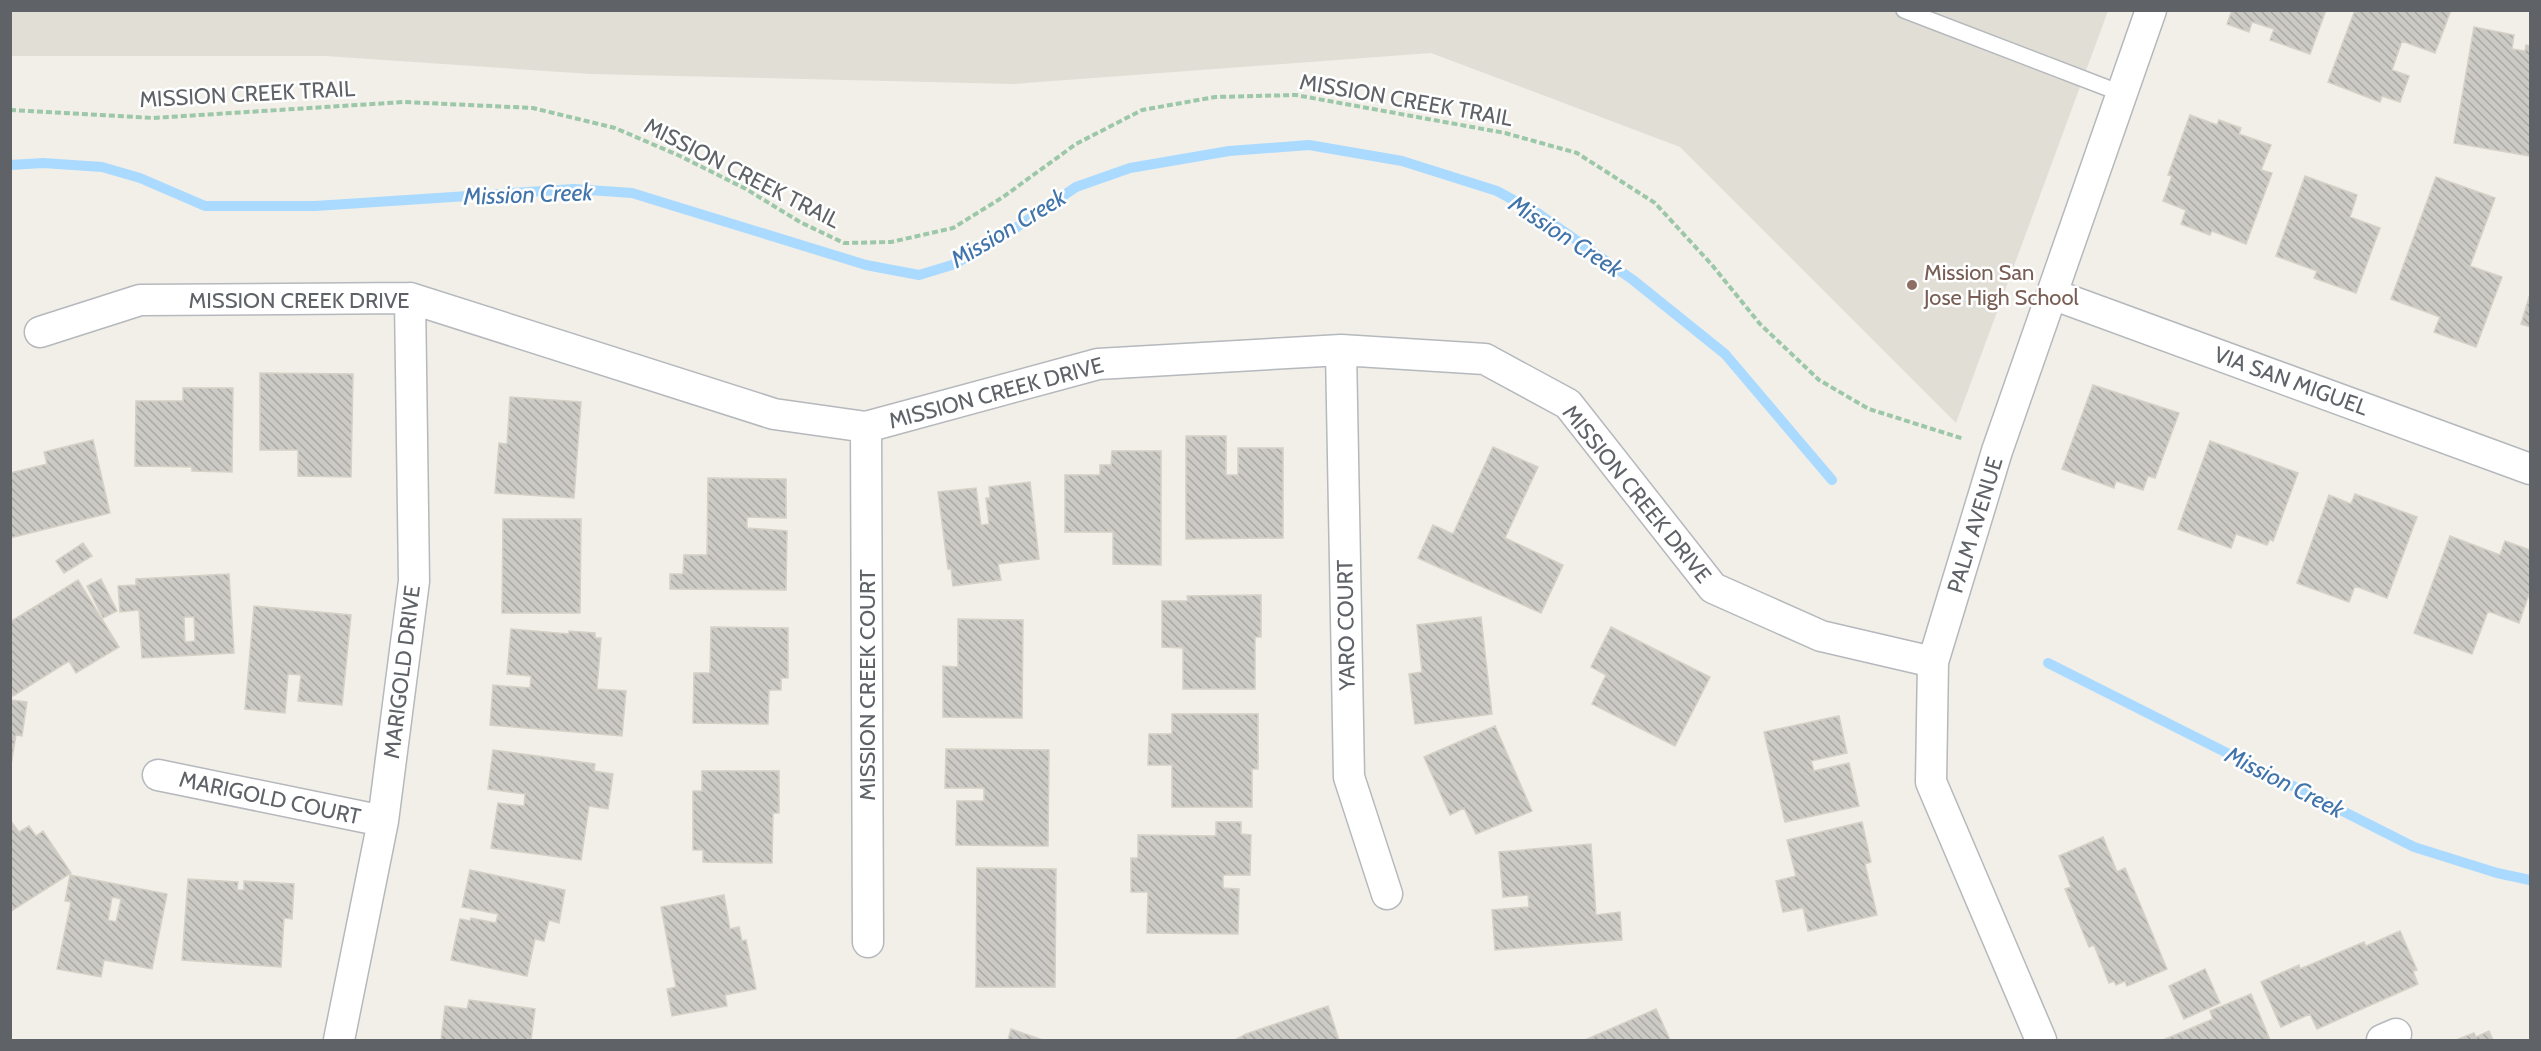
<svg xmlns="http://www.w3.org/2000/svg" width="2541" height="1051" viewBox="0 0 2541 1051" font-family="Cabin,sans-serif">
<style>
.education{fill:#e1ded6}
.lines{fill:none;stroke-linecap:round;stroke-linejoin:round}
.stream{stroke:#aadaff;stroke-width:10}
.building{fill:url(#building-back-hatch);stroke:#d6d1c6;stroke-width:1.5;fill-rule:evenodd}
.service-casing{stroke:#b5b8bc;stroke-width:18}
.minor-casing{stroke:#b5b8bc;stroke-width:33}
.path{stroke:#9cc7a9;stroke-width:4;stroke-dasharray:6 3;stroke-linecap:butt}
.service{stroke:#fff;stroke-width:15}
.minor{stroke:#fff;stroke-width:30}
.education-dot{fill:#8d6e63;stroke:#fff;stroke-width:2}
.labels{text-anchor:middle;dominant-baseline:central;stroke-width:5;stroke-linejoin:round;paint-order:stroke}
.street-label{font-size:22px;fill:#5f6368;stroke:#fff}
.education-label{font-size:22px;fill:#785e54;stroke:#fff;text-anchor:start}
.water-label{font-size:24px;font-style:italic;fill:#4174aa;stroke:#fff}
</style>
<defs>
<pattern id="building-back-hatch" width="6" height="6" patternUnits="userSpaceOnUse" patternTransform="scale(1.5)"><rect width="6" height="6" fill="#cccac5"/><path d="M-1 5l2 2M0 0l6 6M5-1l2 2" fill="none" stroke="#a9a8a4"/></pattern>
</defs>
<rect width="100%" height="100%" fill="#f1efe8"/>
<path class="education" d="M 10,11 L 2108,11 L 1956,423 L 1680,147 L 1431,53 L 1014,84 L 591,74 L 325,56 L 11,56 Z"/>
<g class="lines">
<path class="stream" d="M 10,165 L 43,163 L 102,167 L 140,178 L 205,206 L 315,206 L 574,189 L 632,193 L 866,265 L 919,275 L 952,265 L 995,242 L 1076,187 L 1130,168 L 1229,151 L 1309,145 L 1402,161 L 1497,191 L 1539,214 L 1633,280 L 1725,354 L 1832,480
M 2048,663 L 2414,847 L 2497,873 L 2530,880"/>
</g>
<path class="building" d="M 2232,10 L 2326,10 L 2310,54 L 2270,40 L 2274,29 L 2252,22 L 2249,32 L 2227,24 Z
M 2355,10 L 2451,10 L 2435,53 L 2402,41 L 2392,70 L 2409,76 L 2400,102 L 2382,96 L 2380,102 L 2328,82 Z
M 2474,27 L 2514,35 L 2512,49 L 2525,51 L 2526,45 L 2530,46 L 2530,156 L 2454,143 Z
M 2190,115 L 2217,125 L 2219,120 L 2241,128 L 2239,134 L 2271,145 L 2261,170 L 2272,173 L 2246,244 L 2212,231 L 2210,235 L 2181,224 L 2186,210 L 2163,201 L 2172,176 L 2168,175 Z
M 2305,176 L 2357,195 L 2350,217 L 2380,228 L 2356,293 L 2314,278 L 2317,271 L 2276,256 Z
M 2436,177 L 2495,198 L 2470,266 L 2502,277 L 2476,347 L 2434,332 L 2440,317 L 2391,299 Z
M 2530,294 L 2530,327 L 2521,324 Z
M 260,373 L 353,374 L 351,477 L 298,476 L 298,450 L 260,450 Z
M 2093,385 L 2179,413 L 2155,478 L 2148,476 L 2143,490 L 2116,481 L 2114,488 L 2062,469 Z
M 183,388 L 233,388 L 232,472 L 192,471 L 192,467 L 135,466 L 136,401 L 183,401 Z
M 510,397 L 581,402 L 574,498 L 495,493 L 499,443 L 507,444 Z
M 1186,436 L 1226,436 L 1226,475 L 1238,475 L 1238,448 L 1283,448 L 1283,538 L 1186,539 Z
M 93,440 L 110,513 L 10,538 L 10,473 L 47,464 L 44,452 Z
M 2210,441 L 2298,473 L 2273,541 L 2270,539 L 2267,545 L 2236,534 L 2231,548 L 2178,529 Z
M 1493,447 L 1538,467 L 1505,538 L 1563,565 L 1541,613 L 1418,558 L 1433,525 L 1453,534 Z
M 1112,451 L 1161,451 L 1161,565 L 1113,564 L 1113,532 L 1065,532 L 1065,475 L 1100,475 L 1100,465 L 1111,465 Z
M 708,478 L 786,479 L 786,518 L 747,517 L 747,528 L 787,531 L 786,590 L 670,589 L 670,574 L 683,574 L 684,555 L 707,555 Z
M 1030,482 L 1039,559 L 998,564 L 1001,580 L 953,586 L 951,569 L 948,569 L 938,492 L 976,488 L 981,525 L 989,524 L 986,498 L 990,498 L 989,487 Z
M 2355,494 L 2417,517 L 2387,598 L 2355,586 L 2349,602 L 2297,583 L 2329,495 L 2351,504 Z
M 503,519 L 581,519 L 580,613 L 502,613 Z
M 2450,536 L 2500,555 L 2505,541 L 2530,550 L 2530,591 L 2519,623 L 2488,611 L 2472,654 L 2414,633 Z
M 83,543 L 92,556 L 64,573 L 56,561 Z
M 229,574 L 234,653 L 142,658 L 139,610 L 120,612 L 118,586 L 136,585 L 136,579 ZM 184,617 L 194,617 L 195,641 L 185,642 Z
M 101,579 L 117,611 L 103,618 L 87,586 Z
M 78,580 L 119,647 L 76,673 L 69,661 L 13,696 L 10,693 L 10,622 Z
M 1261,595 L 1261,637 L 1255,637 L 1255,689 L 1183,689 L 1183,648 L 1162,647 L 1162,601 L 1188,601 L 1187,596 Z
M 254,606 L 351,615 L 342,705 L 298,701 L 301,675 L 288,674 L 285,713 L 245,709 Z
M 1481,617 L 1492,714 L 1415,724 L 1409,674 L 1422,672 L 1417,625 Z
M 958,619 L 1023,620 L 1022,718 L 943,717 L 943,666 L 958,667 Z
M 711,627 L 788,628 L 788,678 L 781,678 L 781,690 L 769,690 L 768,724 L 693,723 L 694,673 L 710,673 Z
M 1611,627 L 1710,677 L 1675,746 L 1592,704 L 1606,675 L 1591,667 Z
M 511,629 L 569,634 L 569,631 L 595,633 L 595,638 L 601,638 L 597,689 L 626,691 L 622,736 L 490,725 L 493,685 L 530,688 L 531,676 L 507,674 Z
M 10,700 L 27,702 L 22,736 L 16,735 L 10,771 Z
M 1172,714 L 1258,714 L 1258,769 L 1252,769 L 1252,807 L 1172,807 L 1172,765 L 1148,765 L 1149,734 L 1172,734 Z
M 1839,716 L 1847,753 L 1811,761 L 1814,771 L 1849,763 L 1859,806 L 1785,822 L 1764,732 Z
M 1495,726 L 1532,811 L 1476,834 L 1464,808 L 1450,815 L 1424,757 Z
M 946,749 L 1049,750 L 1048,846 L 956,845 L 957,801 L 984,801 L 984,788 L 945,788 Z
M 493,750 L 595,764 L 594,771 L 613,774 L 608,809 L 589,806 L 581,860 L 491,848 L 498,803 L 524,806 L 525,794 L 488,789 Z
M 702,771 L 779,771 L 779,813 L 773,813 L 772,863 L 703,862 L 703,850 L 693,850 L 693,791 L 702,791 Z
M 10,820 L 19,832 L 29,826 L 36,836 L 43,831 L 71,873 L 10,912 Z
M 1216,822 L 1241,822 L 1241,834 L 1251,835 L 1250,875 L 1223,875 L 1223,888 L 1239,889 L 1238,934 L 1147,933 L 1148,892 L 1131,892 L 1131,858 L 1138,858 L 1138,835 L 1216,836 Z
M 1862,822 L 1871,862 L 1865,864 L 1877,915 L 1808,931 L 1803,908 L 1783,912 L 1776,881 L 1796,876 L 1787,840 Z
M 2103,837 L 2117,872 L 2125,868 L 2167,969 L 2127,986 L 2125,981 L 2116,985 L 2114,981 L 2109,983 L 2094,945 L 2089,947 L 2065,889 L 2071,887 L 2059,856 Z
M 1591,844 L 1596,915 L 1620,912 L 1622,940 L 1495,950 L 1492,910 L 1529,907 L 1528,895 L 1503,897 L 1499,852 Z
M 977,868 L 1056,869 L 1055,987 L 976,987 Z
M 470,870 L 565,890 L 559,923 L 549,920 L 544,941 L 535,939 L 527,976 L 451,960 L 460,919 L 470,921 L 471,918 L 496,923 L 498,914 L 462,907 Z
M 70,875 L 167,894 L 152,969 L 104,960 L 101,977 L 57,969 L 71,902 L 65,901 ZM 112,897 L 121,899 L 116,922 L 108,920 Z
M 188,879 L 238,882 L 237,890 L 244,890 L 244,881 L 294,884 L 292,919 L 284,918 L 281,967 L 182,960 Z
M 724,895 L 730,929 L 739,927 L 742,941 L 746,940 L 756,989 L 725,995 L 727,1006 L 672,1016 L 667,989 L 676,987 L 661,907 Z
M 2400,931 L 2417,970 L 2413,971 L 2418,984 L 2317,1029 L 2310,1014 L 2281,1027 L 2261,982 L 2299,965 L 2300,969 L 2364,942 L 2366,946 Z
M 2205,969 L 2220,1003 L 2184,1019 L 2169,986 Z
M 2251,994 L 2270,1040 L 2163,1040 L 2213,1019 L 2210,1011 Z
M 469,1000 L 535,1009 L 531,1040 L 441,1040 L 445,1006 L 467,1009 Z
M 1328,1006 L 1339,1040 L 1235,1040 L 1246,1034 Z
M 1656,1009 L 1670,1040 L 1585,1040 Z
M 1011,1029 L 1043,1040 L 1008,1040 Z
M 2489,1031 L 2493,1040 L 2456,1040 L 2474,1033 L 2476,1037 Z"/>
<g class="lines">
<defs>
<path id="service" d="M 1904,10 L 2123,94"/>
<path id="minor" d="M 2052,294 L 2530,469
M 40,332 L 140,300 L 410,298 L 774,414 L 866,427 L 1098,364 L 1341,350 L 1485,359 L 1568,404 L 1713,588 L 1821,636 L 1933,662
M 1341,350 L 1349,777 L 1387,894
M 866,427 L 868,942
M 158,775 L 383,821
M 339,1040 L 383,821 L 414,581 L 410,298
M 2041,1040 L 1931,782 L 1933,662 L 1997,451 L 2151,10
M 2382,1040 L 2396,1034"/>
</defs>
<use href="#service" class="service-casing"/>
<use href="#minor" class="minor-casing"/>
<path class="path" d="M 10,110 L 153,118 L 404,102 L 533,108 L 615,128 L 680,156 L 746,189 L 800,222 L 844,243 L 891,242 L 953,228 L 1003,197 L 1076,144 L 1142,110 L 1215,97 L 1296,95 L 1505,133 L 1577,153 L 1655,203 L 1712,265 L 1760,324 L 1819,380 L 1869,409 L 1964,439"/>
<use href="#service" class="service"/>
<use href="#minor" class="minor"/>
</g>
<circle class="education-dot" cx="1912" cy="285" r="6"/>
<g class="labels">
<g class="street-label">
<text transform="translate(247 94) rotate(-3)">MISSION CREEK TRAIL</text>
<text transform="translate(1406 100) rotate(10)">MISSION CREEK TRAIL</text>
<text transform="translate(742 173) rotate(27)">MISSION CREEK TRAIL</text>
<text x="299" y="300">MISSION CREEK DRIVE</text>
<text transform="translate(2291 381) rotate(20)">VIA SAN MIGUEL</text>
<text transform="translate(996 393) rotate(-15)">MISSION CREEK DRIVE</text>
<text transform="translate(1637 494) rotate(51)">MISSION CREEK DRIVE</text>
<text transform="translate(1975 525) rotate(-73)">PALM AVENUE</text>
<text transform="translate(1346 625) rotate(-91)">YARO COURT</text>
<text transform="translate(402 672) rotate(-83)">MARIGOLD DRIVE</text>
<text transform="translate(867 685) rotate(-90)">MISSION CREEK COURT</text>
<text transform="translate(270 798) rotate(12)">MARIGOLD COURT</text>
</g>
<g class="education-label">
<text x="1924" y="272">Mission San<tspan x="1924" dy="25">Jose High School</tspan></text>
</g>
<g class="water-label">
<text transform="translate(528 194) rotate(-2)">Mission Creek</text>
<text transform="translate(1008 228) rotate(-31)">Mission Creek</text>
<text transform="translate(1566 236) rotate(33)">Mission Creek</text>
<text transform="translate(2285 782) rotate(27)">Mission Creek</text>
</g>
</g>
<rect width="2541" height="1051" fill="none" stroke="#5f6368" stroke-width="24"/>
</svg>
